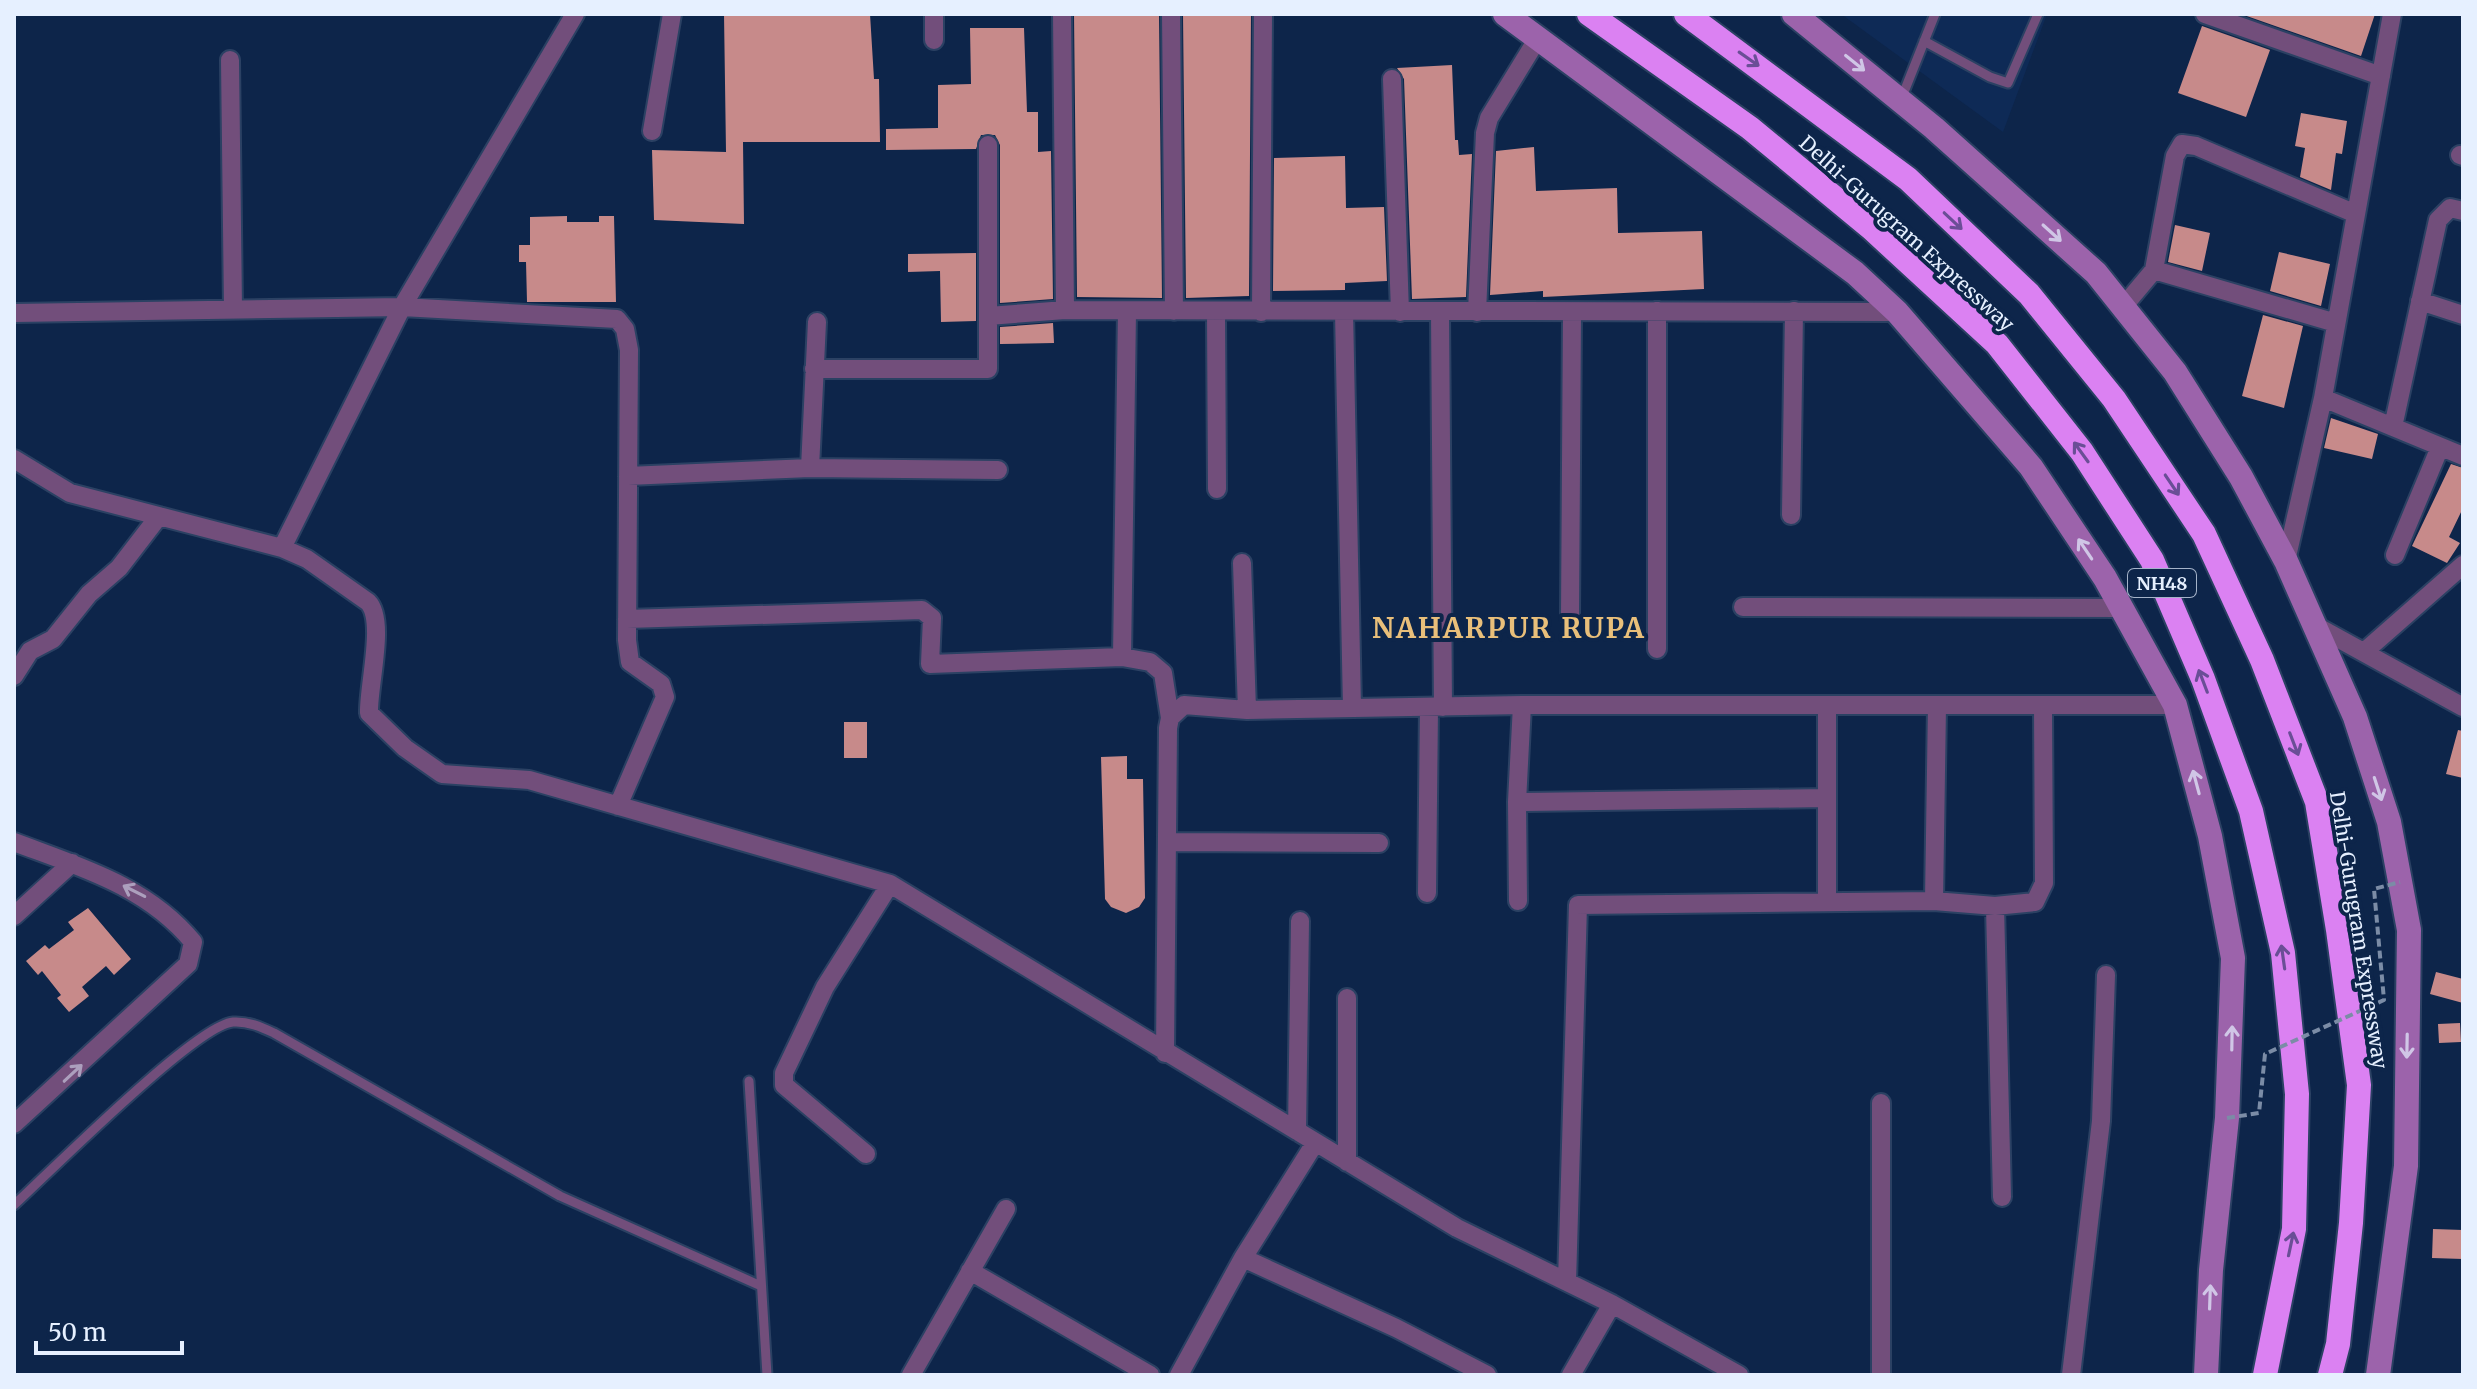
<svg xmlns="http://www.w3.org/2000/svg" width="2477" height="1389" viewBox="0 0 2477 1389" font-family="Merriweather,serif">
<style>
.built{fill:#0e2a56}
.building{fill:#c78a8a}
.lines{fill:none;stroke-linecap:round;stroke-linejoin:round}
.lane-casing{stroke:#2b4163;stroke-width:13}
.street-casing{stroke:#2b4163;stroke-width:22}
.secondary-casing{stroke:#2b4163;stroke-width:28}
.highway-casing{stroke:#2b4163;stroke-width:28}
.lane{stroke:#724e7b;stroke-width:9}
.street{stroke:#724e7b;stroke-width:18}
.secondary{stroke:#9c63ab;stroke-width:24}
.highway{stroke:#db81f2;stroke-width:24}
.path-bridge{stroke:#7b8ca6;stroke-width:4;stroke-dasharray:8 4;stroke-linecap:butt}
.oneway{stroke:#6a4e96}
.oneway2{stroke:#d0c6e6}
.oneway3{stroke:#ac9fbd}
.labels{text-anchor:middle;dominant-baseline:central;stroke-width:8;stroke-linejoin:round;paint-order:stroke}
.shield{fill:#0d254a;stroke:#a5b3c9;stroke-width:2}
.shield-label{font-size:18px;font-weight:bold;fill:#e6f0ff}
.street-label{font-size:20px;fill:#e6f0ff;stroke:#0d254a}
.district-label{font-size:28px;font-weight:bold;letter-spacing:2px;fill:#e9bf7a;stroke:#0d254a}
</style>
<rect width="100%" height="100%" fill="#0d254a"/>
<path class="built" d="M 1841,14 L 2047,14 L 2003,132 Z"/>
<path class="building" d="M 724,14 L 870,14 L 874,79 L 879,79 L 880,142 L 743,142 L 744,224 L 654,220 L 652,150 L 726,152 Z
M 1074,14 L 1159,14 L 1162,298 L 1077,297 Z
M 1183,14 L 1251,14 L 1249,296 L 1186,298 Z
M 2241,14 L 2375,14 L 2361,56 Z
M 2202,26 L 2270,50 L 2246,117 L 2178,93 Z
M 970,28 L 1024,28 L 1027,112 L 1038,112 L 1038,152 L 1051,151 L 1053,299 L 1000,303 L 1000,145 L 995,135 L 981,135 L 976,149 L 886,150 L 886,129 L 938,128 L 938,85 L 971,84 Z
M 1452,65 L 1455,140 L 1458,140 L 1459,155 L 1472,154 L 1466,297 L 1412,299 L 1404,79 L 1397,68 Z
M 2301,113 L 2347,121 L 2342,154 L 2336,153 L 2331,190 L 2300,177 L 2305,148 L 2295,146 Z
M 1534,147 L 1536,191 L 1617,188 L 1618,233 L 1702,231 L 1704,289 L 1543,297 L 1543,291 L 1490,295 L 1496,151 Z
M 1345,156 L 1346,208 L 1384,207 L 1387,281 L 1345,283 L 1345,290 L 1273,291 L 1274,158 Z
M 567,216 L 567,222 L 599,222 L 599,216 L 614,216 L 616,302 L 527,302 L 526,262 L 519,262 L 519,245 L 530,245 L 530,217 Z
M 2175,225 L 2210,233 L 2202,271 L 2168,262 Z
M 2279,252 L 2330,264 L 2321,306 L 2270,291 Z
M 976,253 L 976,321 L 941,322 L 940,271 L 908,272 L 908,254 Z
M 2263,315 L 2303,326 L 2284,408 L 2242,396 Z
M 1053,323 L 1054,343 L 1000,344 L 1000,327 Z
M 2331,418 L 2378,434 L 2372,459 L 2324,448 Z
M 2451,464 L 2463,468 L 2463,508 L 2449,537 L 2460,543 L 2447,563 L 2412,546 Z
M 844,722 L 867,722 L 867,758 L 844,758 Z
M 2458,730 L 2463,731 L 2463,778 L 2446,774 Z
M 1127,756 L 1127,779 L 1143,779 L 1145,898 L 1139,907 L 1126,913 L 1111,907 L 1105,899 L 1101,757 Z
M 88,908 L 131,959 L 114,975 L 106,966 L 82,987 L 89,996 L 69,1012 L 57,998 L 61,995 L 42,971 L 38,975 L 26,961 L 45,945 L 49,949 L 74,930 L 68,922 Z
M 2436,972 L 2463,979 L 2463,1003 L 2430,994 Z
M 2460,1023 L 2461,1042 L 2439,1043 L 2438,1024 Z
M 2433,1229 L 2463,1230 L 2463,1259 L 2432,1258 Z"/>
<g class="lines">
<defs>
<path id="lane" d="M 1924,41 L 1990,77 L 2008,83 L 2038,14
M 1902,97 L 1935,14
M 749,1081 L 767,1375
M 14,1205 C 50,1172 196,1025 233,1022 C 248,1021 261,1027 274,1033 L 560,1196 L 761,1286"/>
<path id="street" d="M 1062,14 L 1065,310
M 1171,14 L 1174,311
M 2205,14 L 2381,76
M 934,40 L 934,14
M 230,60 L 233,309
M 1392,79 L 1400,312
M 652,131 L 672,14
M 2460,155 L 2463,156
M 2154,270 L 2336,323
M 2420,301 L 2463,315
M 2123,307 L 2154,270 L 2175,156 L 2182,144 L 2196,146 L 2356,214
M 1216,311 L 1217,489
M 1344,311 L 1352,708
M 1657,311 L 1657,649
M 1261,312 L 1263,14
M 1440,312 L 1443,707
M 1477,312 L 1485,133 L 1489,118 L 1538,38
M 14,313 L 402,307 L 617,319 L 625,329 L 629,350 L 627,640 L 630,662 L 661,684 L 665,697 L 618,806
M 988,316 L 1065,310 L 1897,312
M 814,369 L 988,369 L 988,145
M 2323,398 L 2463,456
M 2393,427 L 2438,220 L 2450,208 L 2463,211
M 14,459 L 70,493 L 282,548 L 307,559 L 368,602 C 386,620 368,686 369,713 L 405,748 L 442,774 L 529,780 L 890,884 L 1457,1228 L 1612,1304 L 1739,1375
M 810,468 L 817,322
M 628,476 L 810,468 L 998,470
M 1791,515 L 1794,311
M 282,548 L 402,307 L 575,14
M 2395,555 L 2440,447
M 2286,561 L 2323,398 L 2392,14
M 1242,563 L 1247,710
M 1743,607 L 2121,608
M 1570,617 L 1572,312
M 627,619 L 922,610 L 932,618 L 930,664 L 1122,657 L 1150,662 L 1163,673 L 1170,718
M 2314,625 L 2463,707
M 2364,652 L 2463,565
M 1122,657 L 1127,311
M 14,676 L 30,651 L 53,639 L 89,594 L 119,568 L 159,516
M 1827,707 L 1827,902
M 1517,802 L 1827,798
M 14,842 C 80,867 147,886 193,942 L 188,964 L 14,1124
M 1168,842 L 1379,843
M 1427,893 L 1429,707
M 1518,901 L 1517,802 L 1522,705
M 1934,901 L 1937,706
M 1995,906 L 2002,1197
M 14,916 L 72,863
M 1347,998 L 1347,1162
M 1165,1053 L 1168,728 L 1170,718 L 1184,705 L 1247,710 L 1522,705 L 2175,705
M 1297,1131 L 1300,921
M 866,1154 L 784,1085 L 784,1073 L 825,987 L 890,884
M 1243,1258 L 1396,1328 L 1487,1375
M 970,1271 L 1150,1375
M 1567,1282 L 1578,905 L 1934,901 L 1995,906 L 2035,902 L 2044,883 L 2043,706
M 911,1375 L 1006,1209
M 1179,1375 L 1243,1258 L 1315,1143
M 1571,1375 L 1612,1304
M 1881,1375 L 1881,1103
M 2071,1375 L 2101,1121 L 2106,975"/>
<path id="secondary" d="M 1505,14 L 1855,273 L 1897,312 L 2031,467 L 2105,578 L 2175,705 L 2210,836 L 2233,958 L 2227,1118 L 2211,1270 L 2206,1375
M 1794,14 L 1934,128 L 2096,273 L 2175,372 L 2241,477 L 2286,561 L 2355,717 L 2389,822 L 2409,930 L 2406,1166 L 2378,1375"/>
<path id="highway" d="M 1589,14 L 1750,128 L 1871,228 L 1997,344 L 2082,452 L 2152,560 L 2203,679 L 2251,811 L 2283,953 L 2297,1094 L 2294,1229 L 2265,1375
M 1686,14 L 1908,179 L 2029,294 L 2114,399 L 2204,534 L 2262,660 L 2317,802 L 2338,930 L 2359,1085 L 2351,1223 L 2338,1344 L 2330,1375"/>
</defs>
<use href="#lane" class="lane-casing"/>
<use href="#street" class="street-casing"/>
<use href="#secondary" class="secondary-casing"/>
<use href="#highway" class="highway-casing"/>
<use href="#lane" class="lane"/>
<use href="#street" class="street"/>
<use href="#secondary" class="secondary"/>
<use href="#highway" class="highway"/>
<path class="path-bridge" d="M 2227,1118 L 2259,1113 L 2265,1054 L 2384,1000 L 2374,889 L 2400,882"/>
</g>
<defs><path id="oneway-shaft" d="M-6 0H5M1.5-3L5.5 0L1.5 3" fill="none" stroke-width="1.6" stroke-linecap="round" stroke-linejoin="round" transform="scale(2)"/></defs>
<g class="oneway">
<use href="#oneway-shaft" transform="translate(1749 59) rotate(35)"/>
<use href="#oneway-shaft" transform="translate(1953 221) rotate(43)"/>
<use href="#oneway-shaft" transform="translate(2081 452) rotate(-126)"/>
<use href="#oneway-shaft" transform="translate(2172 485) rotate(56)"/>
<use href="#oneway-shaft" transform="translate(2203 681) rotate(-111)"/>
<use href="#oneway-shaft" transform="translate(2294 744) rotate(69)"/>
<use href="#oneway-shaft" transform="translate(2283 957) rotate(-98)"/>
<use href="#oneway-shaft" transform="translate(2291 1244) rotate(-78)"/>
</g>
<g class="oneway2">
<use href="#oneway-shaft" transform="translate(1855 63) rotate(39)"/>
<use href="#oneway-shaft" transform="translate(2052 233) rotate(42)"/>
<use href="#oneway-shaft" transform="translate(2085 549) rotate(-124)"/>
<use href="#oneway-shaft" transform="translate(2196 782) rotate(-105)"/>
<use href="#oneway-shaft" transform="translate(2378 789) rotate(72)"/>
<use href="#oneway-shaft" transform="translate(2232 1038) rotate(-89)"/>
<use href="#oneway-shaft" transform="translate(2407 1046) rotate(91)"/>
<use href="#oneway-shaft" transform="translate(2210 1297) rotate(-88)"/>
</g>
<g class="oneway3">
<use href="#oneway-shaft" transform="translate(134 891) rotate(-153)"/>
<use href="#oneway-shaft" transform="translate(73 1073) rotate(-43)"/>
</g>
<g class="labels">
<rect class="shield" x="2128" y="569" width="68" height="28" rx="6"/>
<g class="shield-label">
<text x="2162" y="583">NH48</text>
</g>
<g class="street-label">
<text transform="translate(1907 233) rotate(42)">Delhi-Gurugram Expressway</text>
<text transform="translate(2359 930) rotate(81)">Delhi-Gurugram Expressway</text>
</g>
<g class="district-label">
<text x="1509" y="628">NAHARPUR RUPA</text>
</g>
</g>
<rect width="2477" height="1389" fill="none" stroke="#e6f0ff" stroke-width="32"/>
<path d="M36 1341v12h146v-12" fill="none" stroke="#e6f0ff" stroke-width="4"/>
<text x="48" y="1341" font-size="24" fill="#e6f0ff" stroke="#0d254a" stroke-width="6" paint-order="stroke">50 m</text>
</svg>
